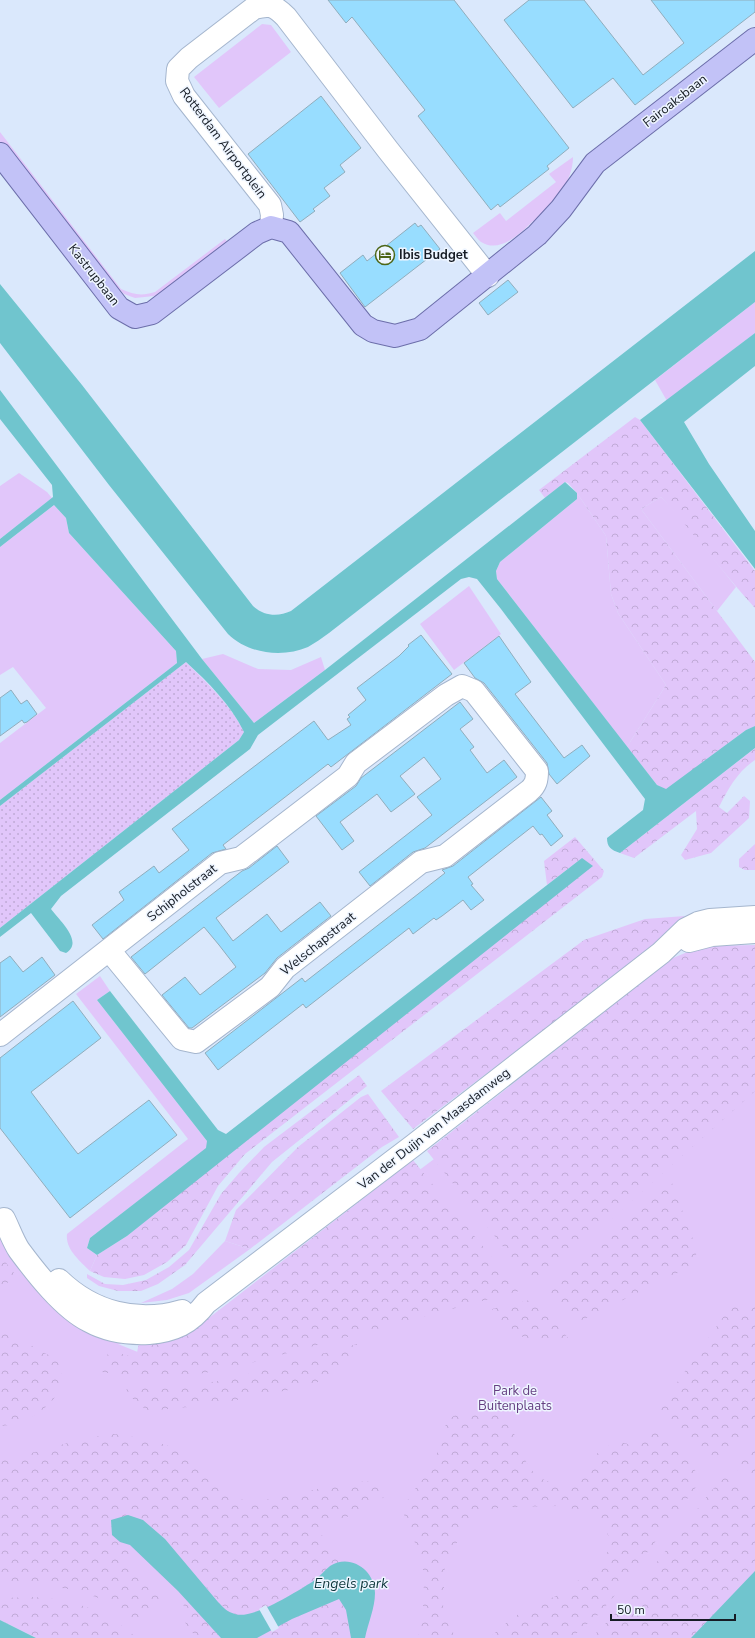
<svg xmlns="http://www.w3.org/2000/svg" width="755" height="1638" viewBox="0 0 755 1638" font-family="'Nunito Sans',sans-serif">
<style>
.green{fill:#e1c6fa}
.forest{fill:url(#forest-crowns)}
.garden{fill:url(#garden-dots)}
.water{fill:#70c5ce}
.pier{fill:#dae8fc}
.building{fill:#98ddff;stroke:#90adbc}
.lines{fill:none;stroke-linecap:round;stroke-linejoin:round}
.minor-casing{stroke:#a5b6ce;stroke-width:24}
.major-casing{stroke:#6c6eaa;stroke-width:24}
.minor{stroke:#fff;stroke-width:22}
.major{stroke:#c2c2f7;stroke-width:22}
.labels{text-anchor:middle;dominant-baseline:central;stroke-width:3;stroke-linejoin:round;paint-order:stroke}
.street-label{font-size:13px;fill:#161c25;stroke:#eef5ff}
.poi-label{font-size:13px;font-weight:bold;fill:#161c25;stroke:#eef5ff;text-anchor:start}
.park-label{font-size:13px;fill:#653f82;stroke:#eef5ff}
.water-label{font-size:14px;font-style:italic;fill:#0f383d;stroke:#eef5ff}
</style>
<defs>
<pattern id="forest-crowns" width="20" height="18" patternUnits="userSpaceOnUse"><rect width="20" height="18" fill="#e1c6fa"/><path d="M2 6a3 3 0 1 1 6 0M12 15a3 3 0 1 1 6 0" fill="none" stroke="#c0aad6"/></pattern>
<pattern id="garden-dots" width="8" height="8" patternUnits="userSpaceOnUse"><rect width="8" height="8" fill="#e1c6fa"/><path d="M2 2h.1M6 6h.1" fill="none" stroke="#c0aad6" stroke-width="1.8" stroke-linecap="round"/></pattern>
</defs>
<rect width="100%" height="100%" fill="#dae8fc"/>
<path class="green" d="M 262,24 L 271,25 L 291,52 L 219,108 L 194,77 Z
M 0,132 L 121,289 C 134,295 142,296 155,292 L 225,239 L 229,244 L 163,292 L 154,296 L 135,298 L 124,294 L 114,285 L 92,261 L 0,143 Z
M 573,157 C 573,184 551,205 534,225 L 533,221 C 521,233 500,254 481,242 C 478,240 475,235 473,233 L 500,213 L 506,221 L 556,182 L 549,174 Z
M 755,302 L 755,333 L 667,401 L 655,380 Z
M 19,473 L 47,492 L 52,498 L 0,539 L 0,486 Z
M 577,493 L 606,536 L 611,594 L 618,613 L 666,685 L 627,747 L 497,579 L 496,571 L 500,562 L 577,499 Z
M 661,497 L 682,519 L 736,587 L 717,611 L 641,509 Z
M 54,505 L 66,518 L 69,533 L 176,651 L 177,663 L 0,800 L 0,743 L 46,708 L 13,667 L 0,675 L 0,547 Z
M 469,586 L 501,634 L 454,670 L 420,624 Z
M 223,654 L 258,669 L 291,670 L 321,657 L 325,670 L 254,723 L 202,659 Z
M 755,956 L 755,1638 L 49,1638 L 0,1618 L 0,1234 L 121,1336 L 121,1344 L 118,1344 L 150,1357 L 189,1343 L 703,957 Z
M 100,976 L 110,991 L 97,1000 L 207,1141 L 207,1148 L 90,1238 L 87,1248 L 97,1255 L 90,1271 C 80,1261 65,1249 67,1234 L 188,1139 L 76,994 Z
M 225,1241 L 250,1249 L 189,1293 L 167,1300 L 141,1303 L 172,1289 L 193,1274 Z"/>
<path class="forest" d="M 635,417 L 640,420 L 755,571 L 755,608 C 722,572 694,533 661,497 L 641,509 L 755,662 L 755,726 L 746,730 L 666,790 L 657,785 L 627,747 L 666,685 L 618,613 L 611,594 L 606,536 L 577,493 L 568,483 L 565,482 L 545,498 L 539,490 Z
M 755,748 L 755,760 C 738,771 728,789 719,807 L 727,813 L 744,796 L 750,801 L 749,818 L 711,853 L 685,860 L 681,855 L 697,829 L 696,811 L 634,858 L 620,853 Z
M 575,837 L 604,871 L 602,877 L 245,1154 L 218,1186 L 186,1245 L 167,1262 L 144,1275 L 125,1279 L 104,1277 L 90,1271 L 97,1255 L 127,1236 L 582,858 L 547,885 L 544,861 Z
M 755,844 L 755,870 L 745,870 L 739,867 L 739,859 Z
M 685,916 L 654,947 L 413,1129 L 381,1091 L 584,940 L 645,919 Z
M 755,945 L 755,1091 L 535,1287 L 427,1151 L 673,958 L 702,946 Z
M 359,1075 L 367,1086 L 272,1162 L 185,1265 L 158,1284 L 141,1291 L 118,1291 L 99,1286 L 87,1278 L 87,1274 L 105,1284 L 123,1285 L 146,1280 L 169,1267 L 189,1250 L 221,1194 L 239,1173 L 264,1147 Z
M 368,1094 L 399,1137 L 382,1147 L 250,1249 L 225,1241 L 236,1210 L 298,1147 L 361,1097 Z
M 413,1160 L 519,1291 L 228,1369 L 174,1378 L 131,1377 L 102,1372 L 109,1350 L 136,1358 L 139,1342 L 166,1341 L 192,1331 Z
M 672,1183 L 697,1250 L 694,1265 L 574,1324 L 547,1294 Z
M 0,1255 L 14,1273 L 4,1288 L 0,1285 Z
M 534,1299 L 570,1340 L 528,1341 L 499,1319 L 492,1309 Z
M 733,1303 L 755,1304 L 755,1419 L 732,1449 L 717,1466 L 657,1411 Z
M 0,1328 L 61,1362 C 61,1369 62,1380 60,1387 C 53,1409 22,1425 0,1426 Z
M 357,1344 L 354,1360 L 338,1373 L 309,1386 L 217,1404 L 149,1411 L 136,1403 L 127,1391 L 125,1383 L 170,1389 L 230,1379 Z
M 474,1410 C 529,1410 510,1468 547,1481 C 552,1483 560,1483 565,1483 C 571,1484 578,1484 582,1479 C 587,1474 587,1465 591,1460 C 598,1451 613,1440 625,1443 C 629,1444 634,1449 638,1451 L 641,1442 L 659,1426 L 702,1479 L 620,1589 L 599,1614 L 571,1638 L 489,1638 L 512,1618 L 531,1607 L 572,1589 L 579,1579 L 598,1565 L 609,1550 L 609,1537 L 600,1520 L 591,1512 L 557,1506 L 507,1507 L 492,1509 L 478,1516 L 462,1533 L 445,1565 L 443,1608 L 446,1619 L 456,1638 L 419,1638 L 418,1628 L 423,1608 L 424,1580 L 422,1561 L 403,1512 C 410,1488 426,1481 434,1462 C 440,1449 440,1428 451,1418 C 457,1413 466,1411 474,1410 Z
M 114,1434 C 137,1437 177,1444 194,1460 C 200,1465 204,1474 209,1479 C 219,1489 235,1499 249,1501 C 277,1503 360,1473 378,1484 C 383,1487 383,1492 384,1497 C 363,1511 341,1520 318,1529 L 340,1563 C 328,1566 322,1575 312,1582 C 300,1590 257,1615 243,1615 C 237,1616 232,1613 226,1610 L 165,1539 L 120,1542 L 130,1545 L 135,1549 L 127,1559 L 127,1567 C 139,1577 154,1583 161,1596 L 158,1601 L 137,1622 C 99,1588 48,1583 0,1585 L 0,1458 L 31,1453 L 86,1438 Z
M 755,1443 L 755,1480 L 734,1468 Z
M 726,1476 L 755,1494 L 755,1571 L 691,1638 L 591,1638 L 625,1604 L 711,1491 Z
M 35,1597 C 76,1600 106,1610 137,1638 L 36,1638 L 0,1620 L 0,1598 Z
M 185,1599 L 221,1638 L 197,1638 C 184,1623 180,1619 185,1599 Z
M 339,1599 L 346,1610 L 351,1638 L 257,1638 L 292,1619 Z"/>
<path class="garden" d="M 186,662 C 207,683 231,705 244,732 L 239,740 L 0,928 L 0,806 Z"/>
<path class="water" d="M 755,251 L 755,302 L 329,633 C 322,638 315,643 308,647 C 283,658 248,654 228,634 L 109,485 L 0,343 L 0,284 L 82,385 L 253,606 C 264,616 278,617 291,611 Z
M 755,333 L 755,366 L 684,422 L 709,464 L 755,531 L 755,569 C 717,519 678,470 640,420 Z
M 0,390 L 202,659 L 254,723 L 325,670 L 565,482 L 577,493 L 577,499 L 500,562 L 496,571 L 497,579 L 657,785 L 666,789 L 746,730 L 755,726 L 755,748 L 620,853 C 611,850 607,847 607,838 L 643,810 L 645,799 L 501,609 L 477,579 L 469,577 L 461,579 L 258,735 L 250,749 L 61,896 L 51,909 C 60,921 84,942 66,953 L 60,951 L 31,913 L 0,937 L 0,928 L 239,740 L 244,732 C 231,705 208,682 186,662 L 0,806 L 0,800 L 177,663 L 176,651 L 69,533 L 66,518 L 54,505 L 0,547 L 0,539 L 53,497 L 52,485 L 0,419 Z
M 582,858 L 593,866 L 127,1236 L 97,1255 L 87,1248 L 90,1238 L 206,1148 L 207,1141 L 97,1000 L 110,991 L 218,1130 L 226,1134 Z
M 128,1515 L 143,1520 L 165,1539 L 218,1602 C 223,1607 227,1612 235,1614 C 252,1620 296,1592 312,1582 C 318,1578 324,1571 330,1566 C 351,1553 375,1571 375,1593 C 375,1608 368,1623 365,1638 L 351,1638 L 346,1610 L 339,1599 L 292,1619 L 257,1638 L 221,1638 L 178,1591 L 130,1545 L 120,1542 L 112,1535 L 111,1520 Z
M 755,1571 L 755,1638 L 691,1638 Z
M 0,1620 L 36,1638 L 0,1638 Z"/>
<path class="pier" d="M 266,1605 L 279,1628 L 272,1632 L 259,1609 Z"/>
<path class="building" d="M 328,0 L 454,0 L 569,148 L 547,166 L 549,169 L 500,207 L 498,204 L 491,210 L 418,116 L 425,110 L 352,17 L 346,23 Z
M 529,0 L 584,0 L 643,75 L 684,43 L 651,0 L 755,0 L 755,12 L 635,105 L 613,78 L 573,108 L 504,20 Z
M 321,96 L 361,148 L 340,165 L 345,172 L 324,188 L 330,196 L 313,209 L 315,211 L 300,222 L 248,154 Z
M 415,223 L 418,227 L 421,225 L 440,249 L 365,307 L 340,273 L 363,255 L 367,261 Z
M 508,280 L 518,292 L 488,315 L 479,303 Z
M 421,635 L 452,674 L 331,767 L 328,764 L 223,845 L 226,849 L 212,853 L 103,939 L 92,925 L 124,900 L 119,892 L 154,866 L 159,873 L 189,850 L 172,829 L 314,721 L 328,740 L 351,725 L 347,719 L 350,717 L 348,715 L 366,700 L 357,688 L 399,656 L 409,646 L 408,645 Z
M 499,636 L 531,682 L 515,694 L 564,758 L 582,745 L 590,756 L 557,784 L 549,774 L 547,763 L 484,683 L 475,678 L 464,663 Z
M 11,690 L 21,704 L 27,700 L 37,714 L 27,722 L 24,723 L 22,720 L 0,736 L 0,698 Z
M 460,702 L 473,719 L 460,729 L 474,747 L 470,750 L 487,773 L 504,760 L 517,777 L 425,848 L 413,852 L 370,886 L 359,872 L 432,815 L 417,797 L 441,779 L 424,757 L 400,776 L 415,794 L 391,812 L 377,794 L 340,822 L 354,841 L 342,850 L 316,816 L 356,786 L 361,778 Z
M 541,797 L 552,811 L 547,815 L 563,836 L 551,846 L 542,834 L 540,835 L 533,826 L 468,877 L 473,884 L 471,885 L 484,900 L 471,910 L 463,900 L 442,916 L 436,920 L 434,918 L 413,934 L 409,928 L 306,1008 L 303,1004 L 218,1070 L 205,1053 L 302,978 L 305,982 L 445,873 L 442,870 L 453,866 Z
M 277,846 L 289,862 L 216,918 L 233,941 L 267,914 L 281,932 L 320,902 L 331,916 L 277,958 L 265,973 L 192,1028 L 189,1028 L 162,995 L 185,977 L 200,995 L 236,967 L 219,945 L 204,927 L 145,974 L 131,957 L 242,871 L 249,868 Z
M 10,956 L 23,972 L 42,957 L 55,975 L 0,1017 L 0,963 Z
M 73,1001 L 101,1038 L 31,1092 L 74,1149 L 78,1154 L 149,1100 L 177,1135 L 70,1218 L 0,1128 L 0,1058 Z"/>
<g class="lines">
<defs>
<path id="minor" d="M 271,227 L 272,215 L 270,205 L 184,96 L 177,81 L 178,69 L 189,58 L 254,8 C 270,4 274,5 286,17 L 388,150 L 488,276
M 689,941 L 712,935 L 755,932
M 0,1035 L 220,863 L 241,858 L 348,776 L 356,763 L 446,695 L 462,686 L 474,691 L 537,771 C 537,780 536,785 529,791 L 445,856 L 421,862 L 285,968 L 270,987 L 196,1042 L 182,1039 L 109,950
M 4,1219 C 9,1229 13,1241 19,1250 C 36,1273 63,1308 89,1321 C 107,1331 129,1334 149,1333 C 174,1331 191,1323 206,1303 L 414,1145 L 661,953 L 686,929 L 698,923 L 710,920 L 755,917
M 59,1280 C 93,1313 138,1324 182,1311"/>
<path id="major" d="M 0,154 L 119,308 L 135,317 L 152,313 L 257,233 L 271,227 L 289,232 L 363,325 L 373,331 L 395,336 L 420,329 L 537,235 L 561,209 L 595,163 L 755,39"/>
</defs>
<use href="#minor" class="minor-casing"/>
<use href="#major" class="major-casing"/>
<use href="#minor" class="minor"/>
<use href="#major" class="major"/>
</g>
<defs>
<symbol id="hotel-ring" viewBox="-11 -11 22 22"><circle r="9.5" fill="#eef5ff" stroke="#4d6617" stroke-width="1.5"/><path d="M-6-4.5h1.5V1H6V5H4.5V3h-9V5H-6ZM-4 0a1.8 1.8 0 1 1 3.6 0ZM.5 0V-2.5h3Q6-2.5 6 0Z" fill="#4d6617"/></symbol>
</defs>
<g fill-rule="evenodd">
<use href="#hotel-ring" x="374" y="244" width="22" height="22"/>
</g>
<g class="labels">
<g class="street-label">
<text transform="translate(675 101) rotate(-38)">Fairoaksbaan</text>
<text transform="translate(223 143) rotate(53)">Rotterdam Airportplein</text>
<text transform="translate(94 275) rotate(52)">Kastrupbaan</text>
<text transform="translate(182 893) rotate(-38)">Schipholstraat</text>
<text transform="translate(318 944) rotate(-39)">Welschapstraat</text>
<text transform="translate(434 1129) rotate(-38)">Van der Duijn van Maasdamweg</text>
</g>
<g class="poi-label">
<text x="399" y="255">Ibis Budget</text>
</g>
<g class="park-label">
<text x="515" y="1391">Park de<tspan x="515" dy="15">Buitenplaats</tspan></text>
</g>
<g class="water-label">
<text x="351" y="1583">Engels park</text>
</g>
</g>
<path d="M611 1614v6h124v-6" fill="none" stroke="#161c25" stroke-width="2"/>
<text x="617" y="1614" font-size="12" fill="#161c25" stroke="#eef5ff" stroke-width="3" paint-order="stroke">50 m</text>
</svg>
